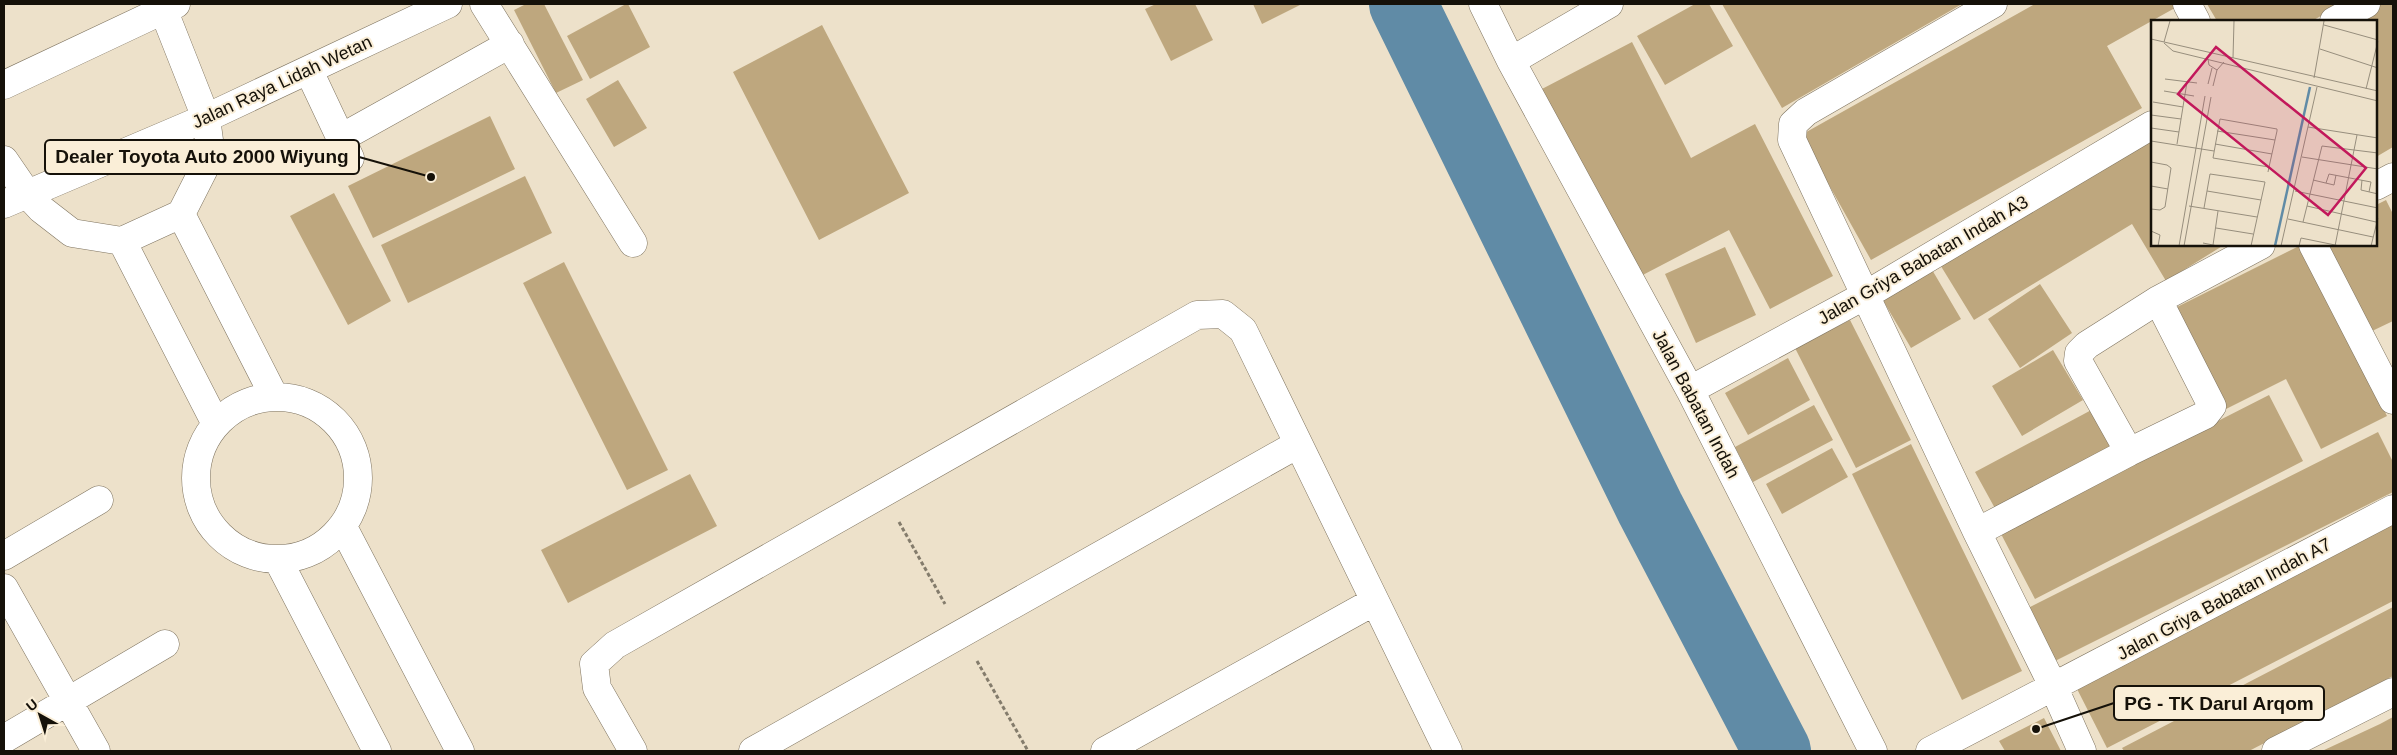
<svg xmlns="http://www.w3.org/2000/svg" width="2397" height="755" viewBox="0 0 2397 755" font-family="Helvetica,sans-serif">
<style>
.lines{fill:none;stroke-linecap:round;stroke-linejoin:round}
.river{stroke:#608ba6;stroke-width:68}
.building{fill:#bea77e}
.minor-casing{stroke:#7f7460;stroke-width:29}
.major-casing{stroke:#7f7460;stroke-width:29}
.path{stroke:#847c6c;stroke-width:3;stroke-dasharray:4 2.5;stroke-linecap:butt}
.minor{stroke:#fff;stroke-width:28}
.major{stroke:#fff;stroke-width:28}
.labels{text-anchor:middle;dominant-baseline:central;stroke-width:4;stroke-linejoin:round;paint-order:stroke}
.street-label{font-size:18px;fill:#151109;stroke:#faeed7}
.inset-river{fill:none;stroke:#608ba6;stroke-width:2.5}
.inset-road{fill:none;stroke:#978e7d;stroke-width:1}
.view{fill:#c2185b;fill-opacity:0.15;stroke:#c2185b;stroke-width:2.5}
.inset-edge{fill:none;stroke:#151109;stroke-width:2.5}
.leader{fill:none;stroke:#151109;stroke-width:2}
.callout-dot{fill:#151109;stroke:#faeed7;stroke-width:2}
.callout{fill:#faeed7;stroke:#151109;stroke-width:2}
.callout-label{font-size:19px;text-anchor:middle;font-weight:bold;fill:#151109}
</style>
<rect width="100%" height="100%" fill="#ede1ca"/>
<g class="lines">
<path class="river" d="M 1403,4 L 1650,508 L 1777,751"/>
</g>
<path class="building" d="M 526,4 L 544,4 L 583,80 L 556,93 L 514,10 Z
M 626,4 L 628,4 L 650,47 L 590,79 L 567,36 Z
M 1156,4 L 1195,4 L 1213,40 L 1171,61 L 1145,9 Z
M 1253,4 L 1302,4 L 1262,24 Z
M 1695,4 L 1709,4 L 1733,46 L 1665,85 L 1637,36 Z
M 1722,4 L 1962,4 L 1782,108 Z
M 2035,4 L 2182,4 L 2107,46 L 2142,108 L 1871,260 L 1801,135 Z
M 2207,4 L 2342,4 L 2312,21 L 2217,21 Z
M 2368,4 L 2393,4 L 2393,147 L 2376,157 L 2376,21 L 2336,21 Z
M 822,25 L 909,193 L 819,240 L 733,72 Z
M 1632,42 L 1691,158 L 1755,124 L 1833,276 L 1770,309 L 1729,230 L 1637,278 L 1540,90 Z
M 618,80 L 647,128 L 614,147 L 586,99 Z
M 490,116 L 515,169 L 373,238 L 348,186 Z
M 2148,136 L 2152,142 L 2152,245 L 2224,245 L 2166,281 L 2132,224 L 1974,320 L 1939,263 Z
M 525,176 L 552,233 L 408,303 L 381,245 Z
M 334,193 L 391,301 L 348,325 L 290,216 Z
M 2386,200 L 2393,214 L 2393,321 L 2370,332 L 2329,245 L 2376,245 L 2376,205 Z
M 2301,245 L 2387,416 L 2321,449 L 2286,379 L 2222,411 L 2171,310 Z
M 1725,247 L 1756,315 L 1696,343 L 1665,274 Z
M 564,262 L 668,470 L 627,490 L 523,283 Z
M 1931,268 L 1961,319 L 1911,348 L 1881,297 Z
M 2040,284 L 2072,333 L 2020,368 L 1988,319 Z
M 1850,320 L 1911,440 L 1856,468 L 1795,348 Z
M 2053,350 L 2083,400 L 2022,436 L 1992,386 Z
M 1788,358 L 1810,400 L 1748,435 L 1725,393 Z
M 2269,395 L 2303,461 L 2035,599 L 2000,532 Z
M 1814,405 L 1833,440 L 1753,482 L 1735,447 Z
M 2097,407 L 2119,446 L 1997,512 L 1975,472 Z
M 2378,432 L 2393,462 L 2393,492 L 2049,664 L 2022,611 Z
M 1911,444 L 2022,671 L 1962,700 L 1852,474 Z
M 1832,448 L 1848,477 L 1782,514 L 1766,484 Z
M 690,474 L 717,526 L 568,603 L 541,550 Z
M 2393,519 L 2393,601 L 2107,748 L 2074,683 Z
M 2393,607 L 2393,676 L 2249,751 L 2124,751 L 2122,748 Z
M 2393,717 L 2393,751 L 2322,751 L 2380,724 Z
M 2044,718 L 2061,751 L 2005,751 L 1999,741 Z"/>
<g class="lines">
<defs>
<path id="minor" d="M 484,4 L 633,243
M 1483,4 L 1511,61 L 1690,390 L 1873,751
M 1993,4 L 1806,112 L 1793,124 L 1792,140 L 1977,532 L 2054,688 L 2082,751
M 2187,4 L 2196,21
M 2334,21 L 2366,4
M 1511,61 L 1609,4
M 309,71 L 350,158
M 341,138 L 510,44
M 4,160 L 28,195 L 41,209 L 72,233 L 122,241 L 181,214 L 211,155 L 206,118 L 163,9
M 2376,186 L 2393,177
M 181,214 L 274,396
M 122,241 L 216,424
M 2313,245 L 2393,400
M 1690,390 L 1864,296 L 2152,125
M196 478a81 81 0 1 1 162 0a81 81 0 1 1-162 0Z
M 2129,452 L 2078,361 L 2079,353 L 2087,345 L 2158,300 L 2261,245
M 343,527 L 460,751
M 1977,532 L 2129,452 L 2205,415 L 2212,406 L 2158,300
M 4,556 L 99,500
M 278,560 L 377,751
M 4,588 L 96,751
M 4,739 L 165,644
M 633,751 L 597,688 L 594,664 L 615,645 L 1197,315 L 1223,314 L 1243,330 L 1448,751
M 753,751 L 1298,444
M 1105,751 L 1375,601
M 1930,751 L 2393,509
M 2276,751 L 2393,692"/>
<path id="major" d="M 4,85 L 176,4
M 4,204 L 206,118 L 448,4"/>
</defs>
<use href="#minor" class="minor-casing"/>
<use href="#major" class="major-casing"/>
<path class="path" d="M 899,522 L 945,604
M 977,661 L 1028,751"/>
<use href="#minor" class="minor"/>
<use href="#major" class="major"/>
</g>
<g class="labels">
<g class="street-label">
<text transform="translate(282 82) rotate(-25)">Jalan Raya Lidah Wetan</text>
<text transform="translate(1923 260) rotate(-30)">Jalan Griya Babatan Indah A3</text>
<text transform="translate(1696 404) rotate(62)">Jalan Babatan Indah</text>
<text transform="translate(2224 599) rotate(-28)">Jalan Griya Babatan Indah A7</text>
</g>
</g>
<g transform="translate(2151 20)">
<rect width="226" height="226" fill="#ede1ca"/>
<path class="inset-river" d="M 124,226 L 159,67"/>
<path class="inset-road" d="M 173,5 L 227,20M 0,19 L 227,71M 13,22 L 19,1M 13,23 L 22,31 L 227,81M 169,29 L 227,48M 82,38 L 83,1M 57,39 L 58,45 L 66,50 L 73,42M 163,58 L 173,1M 14,59 L 46,63M 57,64 L 61,48M 62,66 L 66,50M 215,69 L 227,21M 13,71 L 43,76M 2,82 L 32,87M 0,95 L 30,99M 157,107 L 227,118M 0,108 L 28,112M 66,111 L 124,120M 0,121 L 63,131M 26,124 L 36,62M 64,124 L 121,134M 151,137 L 227,149M 0,142 L 16,145 L 20,148 L 14,187 L 9,190 L 0,189M 117,152 L 118,147 L 126,111 L 126,109 L 69,99 L 62,138 L 118,147M 162,160 L 183,165 L 185,155M 211,160 L 210,170 L 227,174M 175,163 L 178,154 L 220,162 L 218,172M 0,166 L 17,169M 56,171 L 110,180M 144,171 L 227,188M 38,186 L 106,197M 156,186 L 225,202M 53,188 L 59,154 L 114,162 L 100,226M 137,199 L 222,217M 152,202 L 171,126 L 227,133M 65,208 L 102,214M 0,211 L 9,215 L 7,226M 52,223 L 67,226M 62,225 L 67,191M 28,226 L 54,76M 33,226 L 60,77M 130,226 L 166,67M 148,226 L 150,218 L 189,226M 184,226 L 206,115M 220,226 L 227,198"/>
<path class="view" d="M 65,27 L 215,148 L 177,195 L 27,74 Z"/>
<rect width="226" height="226" class="inset-edge"/>
</g>
<path class="leader" d="M431 177L359 157M2036 729L2114 703"/>
<g class="callout-dot">
<circle cx="431" cy="177" r="5"/>
<circle cx="2036" cy="729" r="5"/>
</g>
<g class="callout">
<rect x="45" y="140" width="314" height="34" rx="5"/>
<rect x="2114" y="686" width="210" height="34" rx="5"/>
</g>
<g class="callout-label">
<text x="202" y="163">Dealer Toyota Auto 2000 Wiyung</text>
<text x="2219" y="710">PG - TK Darul Arqom</text>
</g>
<rect width="2397" height="755" fill="none" stroke="#151109" stroke-width="10"/>
<g transform="translate(40 715) rotate(321)" stroke="#faeed7" stroke-width="4" paint-order="stroke">
<path d="M0-4L9 19L0 12L-9 19Z" fill="#151109"/>
<text y="-8" font-size="14" font-weight="bold" text-anchor="middle" fill="#151109">U</text>
</g>
</svg>
